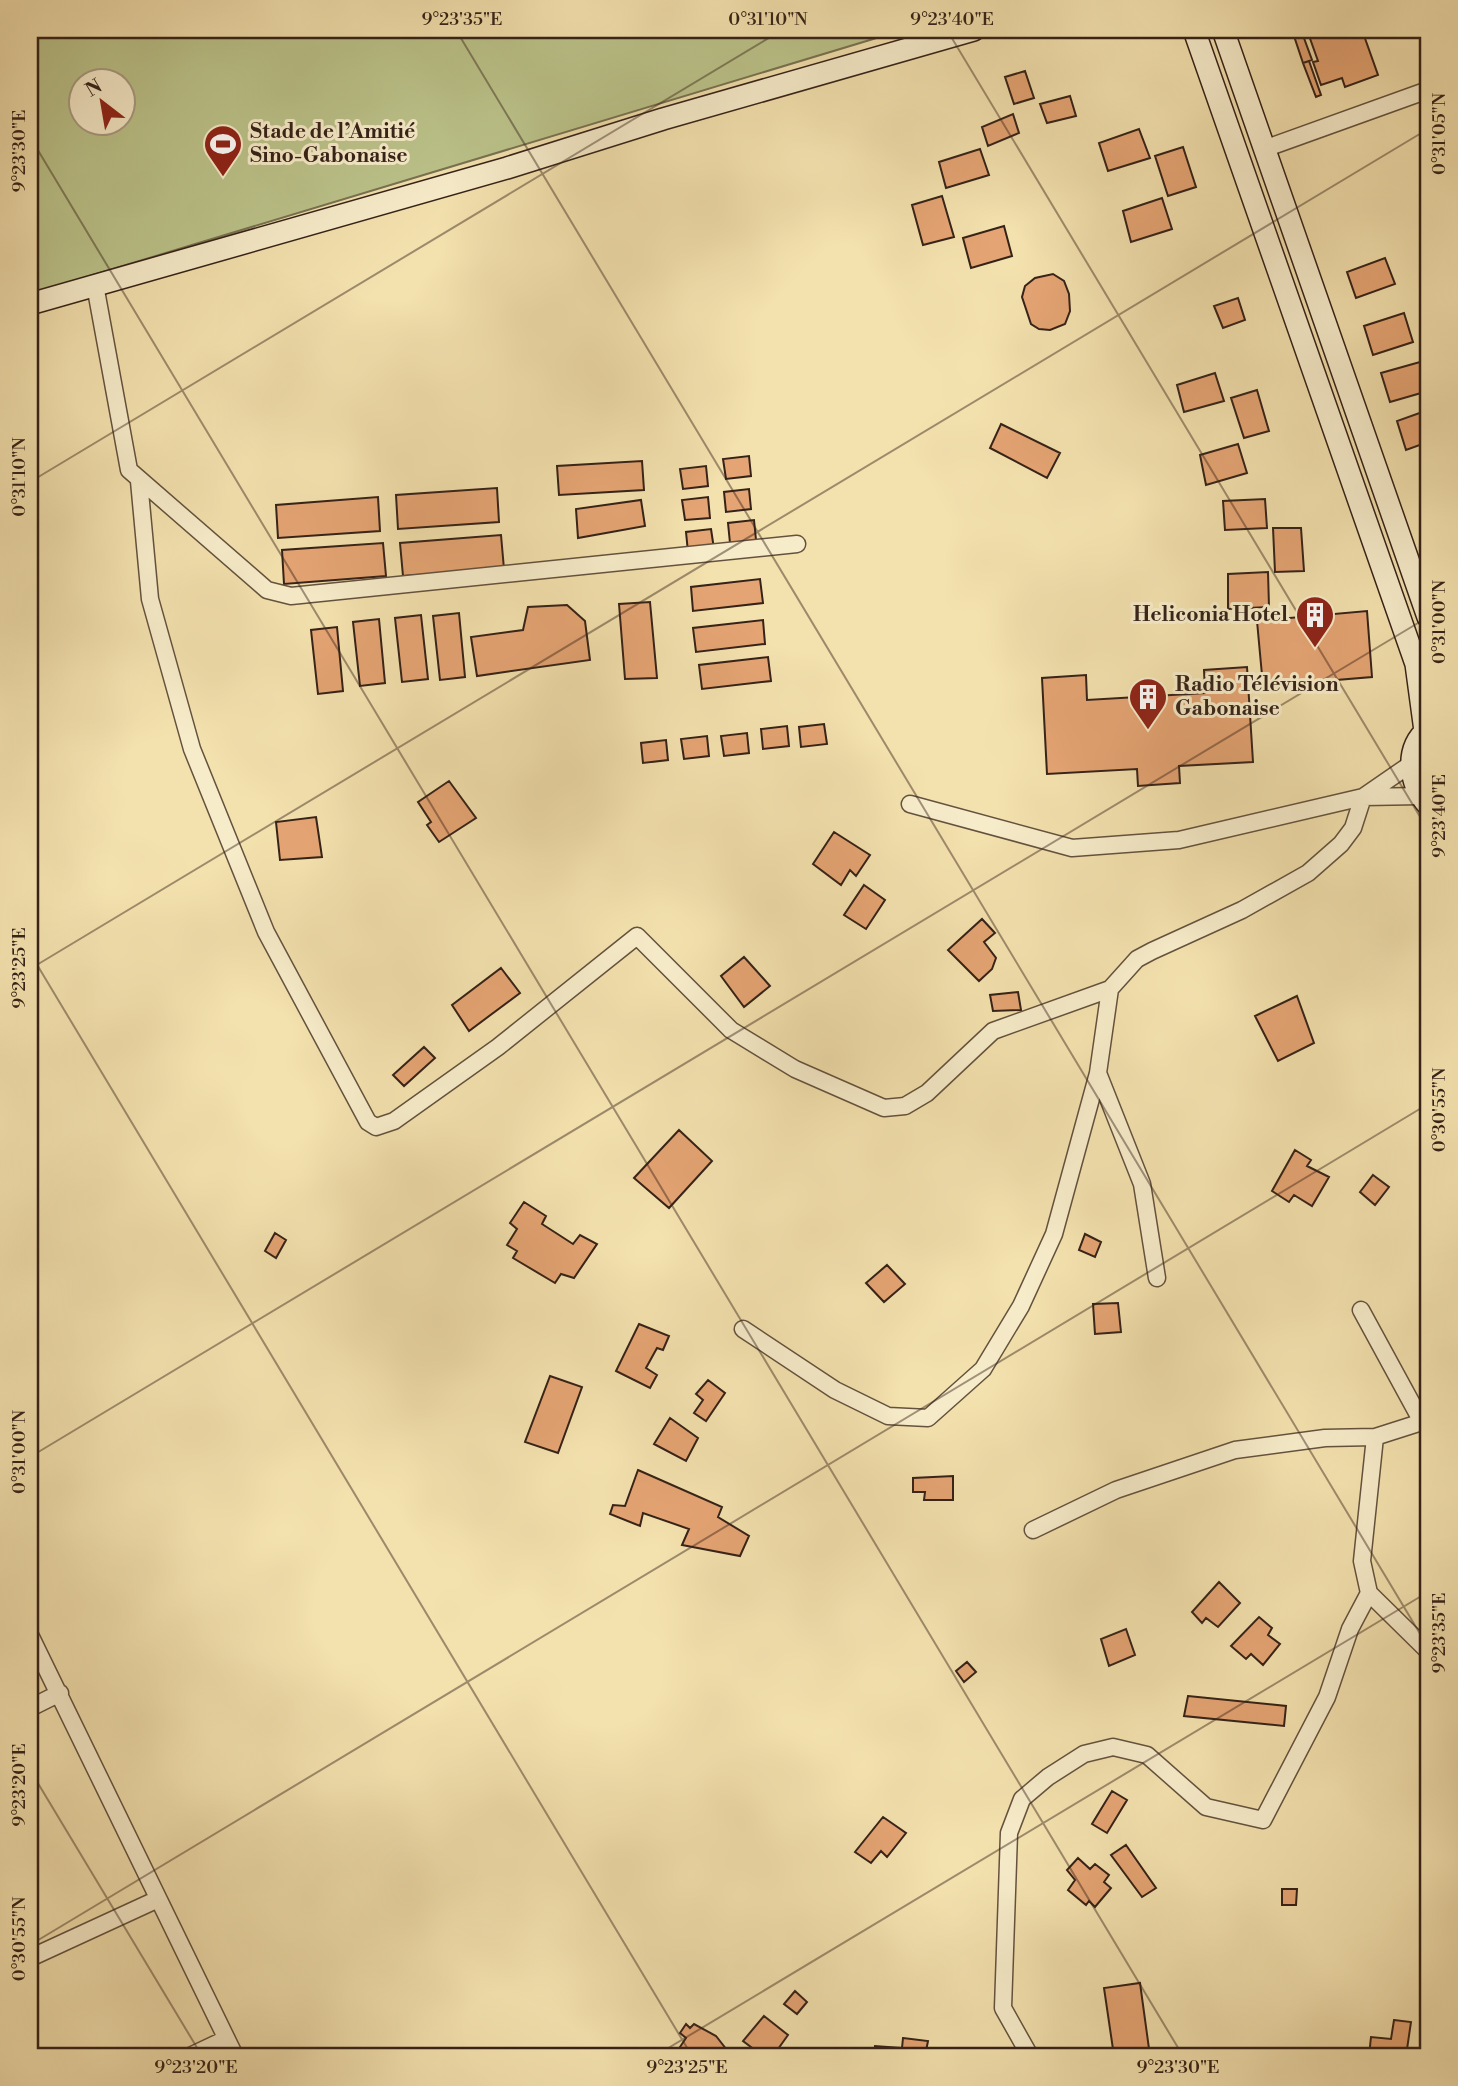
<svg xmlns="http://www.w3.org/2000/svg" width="1458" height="2086" viewBox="0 0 1458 2086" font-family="'Libre Bodoni',serif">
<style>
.green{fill:#bbc38a;stroke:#787251;stroke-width:2;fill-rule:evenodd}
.building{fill:#e5a473;stroke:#352218;stroke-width:2}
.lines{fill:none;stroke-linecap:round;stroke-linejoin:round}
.street-casing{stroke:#64523e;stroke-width:19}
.secondary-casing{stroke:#352218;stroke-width:24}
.street{stroke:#f7ecca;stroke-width:16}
.secondary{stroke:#f7ecca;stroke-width:21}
.ticks{fill:none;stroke:#352218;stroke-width:2;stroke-opacity:0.45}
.labels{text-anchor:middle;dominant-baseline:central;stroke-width:6;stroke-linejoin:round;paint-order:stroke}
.poi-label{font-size:21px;font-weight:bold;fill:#352218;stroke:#f7ecca;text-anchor:start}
.neatline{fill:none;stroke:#352218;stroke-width:2.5}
.ticks-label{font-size:18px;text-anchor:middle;fill:#352218}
</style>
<rect width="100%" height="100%" fill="#f3e1ae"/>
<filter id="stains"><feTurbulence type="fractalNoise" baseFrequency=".00286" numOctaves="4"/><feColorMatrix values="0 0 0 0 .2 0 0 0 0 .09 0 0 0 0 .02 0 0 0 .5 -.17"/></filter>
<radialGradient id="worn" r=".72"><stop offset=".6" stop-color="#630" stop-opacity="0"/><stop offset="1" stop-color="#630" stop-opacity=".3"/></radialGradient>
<path class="green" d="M 30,30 L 903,30 L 30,294 ZM 80,80 L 122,80 L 122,122 L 80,122 Z"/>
<path class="building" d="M 1292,30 L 1301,30 L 1312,60 L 1303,63 Z
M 1307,30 L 1362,30 L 1378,75 L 1345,87 L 1342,78 L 1321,85 L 1313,62 L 1318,61 Z
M 1309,61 L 1321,95 L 1316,97 L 1303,63 Z
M 1025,71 L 1034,98 L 1014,104 L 1005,77 Z
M 1070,96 L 1076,116 L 1047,123 L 1040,104 Z
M 1013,114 L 1019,133 L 988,146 L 982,127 Z
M 1139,129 L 1150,158 L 1108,171 L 1099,143 Z
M 1183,147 L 1196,187 L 1168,196 L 1155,156 Z
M 980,149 L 989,175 L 946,188 L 939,162 Z
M 942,196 L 954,237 L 923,245 L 912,205 Z
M 1162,198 L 1172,229 L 1131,242 L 1123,211 Z
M 1004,226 L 1012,256 L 971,268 L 963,238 Z
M 1385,258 L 1395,284 L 1356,298 L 1347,272 Z
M 1053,274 L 1064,281 L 1069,294 L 1070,311 L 1065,324 L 1050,330 L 1039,329 L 1031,324 L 1022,297 L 1025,286 L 1035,278 Z
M 1238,298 L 1245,320 L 1223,328 L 1214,306 Z
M 1404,313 L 1413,342 L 1373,355 L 1364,326 Z
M 1420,362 L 1428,391 L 1390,402 L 1381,373 Z
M 1215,373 L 1224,401 L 1184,412 L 1177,385 Z
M 1257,390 L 1269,431 L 1244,438 L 1231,398 Z
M 1428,410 L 1428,442 L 1406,450 L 1397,421 Z
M 1001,424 L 1060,453 L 1047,478 L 990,448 Z
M 1238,444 L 1247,473 L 1206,485 L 1200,455 Z
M 749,456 L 751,476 L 726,479 L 723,459 Z
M 642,461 L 644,490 L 559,495 L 557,466 Z
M 706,466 L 708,486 L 683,489 L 680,469 Z
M 497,488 L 499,522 L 398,529 L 396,495 Z
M 749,489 L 751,509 L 726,512 L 724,492 Z
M 378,497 L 380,531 L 278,538 L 276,505 Z
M 708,497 L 710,518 L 685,520 L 682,500 Z
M 1265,499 L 1267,528 L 1225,530 L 1223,501 Z
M 641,500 L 645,526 L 578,538 L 576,509 Z
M 754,520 L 756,540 L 730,543 L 728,523 Z
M 1273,528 L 1301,528 L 1304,571 L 1275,572 Z
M 711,529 L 714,549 L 688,552 L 686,532 Z
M 501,535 L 504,569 L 403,576 L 400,543 Z
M 383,543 L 386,576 L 284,584 L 282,550 Z
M 1268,572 L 1269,607 L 1228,609 L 1228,574 Z
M 760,579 L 763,603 L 693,611 L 691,587 Z
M 650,602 L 657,678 L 625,679 L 619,604 Z
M 567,605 L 585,621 L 590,660 L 477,676 L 471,637 L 523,630 L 528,607 Z
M 1367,611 L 1372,677 L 1263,686 L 1257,621 Z
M 459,613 L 465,677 L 440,680 L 433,616 Z
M 421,615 L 428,679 L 402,682 L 395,618 Z
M 379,619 L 385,683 L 360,686 L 353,622 Z
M 763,620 L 765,644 L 696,652 L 693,628 Z
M 337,627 L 343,691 L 318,694 L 311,630 Z
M 768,657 L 771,681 L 702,689 L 699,665 Z
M 1247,667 L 1253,762 L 1179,766 L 1180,783 L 1138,786 L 1137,769 L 1047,774 L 1042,678 L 1086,675 L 1087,700 L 1205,693 L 1204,670 Z
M 824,724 L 827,744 L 801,747 L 799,727 Z
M 787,726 L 789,746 L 763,749 L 761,729 Z
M 747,733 L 749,753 L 724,756 L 721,736 Z
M 707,736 L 709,756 L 684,759 L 681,739 Z
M 666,740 L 668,760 L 643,763 L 641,743 Z
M 449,781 L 476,818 L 439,842 L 427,825 L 431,822 L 418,802 Z
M 316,817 L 322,857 L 280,860 L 276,822 Z
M 834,832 L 870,855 L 856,876 L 850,870 L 841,885 L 813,864 Z
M 864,885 L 885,900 L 866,929 L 844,915 Z
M 982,919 L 995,933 L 984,942 L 996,958 L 992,969 L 979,981 L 948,950 Z
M 744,957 L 770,986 L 744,1007 L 721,976 Z
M 501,968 L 520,993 L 469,1031 L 452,1005 Z
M 1018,992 L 1021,1010 L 993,1011 L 990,995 Z
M 1297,996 L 1314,1043 L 1278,1061 L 1255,1016 Z
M 424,1047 L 435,1058 L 404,1086 L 393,1075 Z
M 679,1130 L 712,1161 L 669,1208 L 634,1178 Z
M 1295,1150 L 1311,1160 L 1307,1166 L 1329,1177 L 1312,1206 L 1294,1195 L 1289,1202 L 1272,1191 Z
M 1373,1175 L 1389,1187 L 1375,1205 L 1360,1192 Z
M 524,1202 L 546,1216 L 542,1224 L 573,1244 L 580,1235 L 597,1244 L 574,1278 L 561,1274 L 555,1283 L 513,1258 L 517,1251 L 507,1245 L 517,1229 L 510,1223 Z
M 275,1233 L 286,1240 L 276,1258 L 265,1251 Z
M 1085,1234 L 1101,1242 L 1095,1257 L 1079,1250 Z
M 887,1265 L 905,1284 L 884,1302 L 866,1283 Z
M 1118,1303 L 1121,1332 L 1095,1334 L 1093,1304 Z
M 639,1324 L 669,1336 L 663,1350 L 657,1348 L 646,1368 L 657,1375 L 650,1388 L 616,1371 Z
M 550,1376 L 582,1387 L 558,1453 L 525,1442 Z
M 708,1380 L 725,1393 L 706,1421 L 694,1413 L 703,1400 L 696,1394 Z
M 670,1418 L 698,1438 L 686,1461 L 654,1444 Z
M 638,1470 L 722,1507 L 718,1517 L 749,1536 L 740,1556 L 682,1545 L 689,1529 L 643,1513 L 640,1526 L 610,1514 L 613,1505 L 625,1506 Z
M 953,1476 L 953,1500 L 924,1500 L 925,1492 L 913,1492 L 913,1478 Z
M 1219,1582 L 1240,1603 L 1218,1627 L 1206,1618 L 1202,1623 L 1192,1612 Z
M 1259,1617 L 1272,1628 L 1268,1635 L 1280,1644 L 1263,1665 L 1251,1654 L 1246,1659 L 1231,1646 Z
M 1126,1629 L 1135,1655 L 1109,1666 L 1101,1639 Z
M 967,1662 L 976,1672 L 964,1682 L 956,1671 Z
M 1188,1696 L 1286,1706 L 1284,1726 L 1184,1716 Z
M 1112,1791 L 1127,1800 L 1107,1833 L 1092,1824 Z
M 883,1817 L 906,1833 L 887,1857 L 881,1851 L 871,1863 L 855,1852 Z
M 1126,1845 L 1156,1888 L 1142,1897 L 1111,1855 Z
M 1078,1858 L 1090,1869 L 1095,1864 L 1109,1875 L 1104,1882 L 1111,1888 L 1095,1907 L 1089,1901 L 1086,1905 L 1068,1890 L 1075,1880 L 1067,1870 Z
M 1282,1889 L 1297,1889 L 1296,1905 L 1282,1905 Z
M 1140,1983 L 1150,2056 L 1114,2056 L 1104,1988 Z
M 795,1991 L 807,2002 L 797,2014 L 784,2004 Z
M 764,2016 L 788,2035 L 773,2056 L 763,2056 L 743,2041 Z
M 1394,2020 L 1411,2022 L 1406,2056 L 1369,2056 L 1371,2037 L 1391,2039 Z
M 686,2024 L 690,2028 L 694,2024 L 716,2036 L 730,2054 L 728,2056 L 674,2056 L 686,2038 L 680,2033 Z
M 903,2038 L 928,2041 L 925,2056 L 874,2056 L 875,2046 L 902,2048 Z"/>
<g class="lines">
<defs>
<path id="street" d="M 1264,149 L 1428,90
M 95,285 L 129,470 L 267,590 L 291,596 L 797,544
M 139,481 L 150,599 L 192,749 L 266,932 L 368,1122 L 376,1127 L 394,1121 L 498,1047 L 637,936 L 731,1030 L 795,1069 L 884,1108 L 905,1106 L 927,1093 L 993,1031 L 1110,989 L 1137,959 L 1152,951 L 1242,910 L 1308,873 L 1341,844 L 1353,828 L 1363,797 L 1411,764
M 910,804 L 1072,848 L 1179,840 L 1363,797 L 1421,796
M 1098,1073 L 1142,1184 L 1157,1278
M 1361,1310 L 1422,1422 L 1428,1425
M 743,1329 L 835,1390 L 888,1416 L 928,1418 L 983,1369 L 1021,1306 L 1054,1234 L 1098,1073 L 1110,989
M 1033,1530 L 1116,1490 L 1235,1450 L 1325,1438 L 1375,1437 L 1422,1422
M 1369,1593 L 1428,1651
M 30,1635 L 235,2056
M 30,1708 L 60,1693
M 30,1958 L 156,1900
M 190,2056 L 226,2039
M 1030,2056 L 1003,2008 L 1009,1833 L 1022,1799 L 1048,1777 L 1084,1754 L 1113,1747 L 1147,1755 L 1206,1807 L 1263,1820 L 1327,1697 L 1350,1629 L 1369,1593 L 1362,1561 L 1375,1437"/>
<path id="secondary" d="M 1194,30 L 1416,664 L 1425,731
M 1223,30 L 1428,617
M 30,304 L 507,168 L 663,119 L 974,30
M 1428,729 C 1404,749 1409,783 1428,805"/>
</defs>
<use href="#street" class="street-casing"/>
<use href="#secondary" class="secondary-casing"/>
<use href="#street" class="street"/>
<use href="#secondary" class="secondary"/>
</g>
<path class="ticks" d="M 456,30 L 1428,1647M 947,30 L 1428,830M 30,137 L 1183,2056M 30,482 L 782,30M 30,953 L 692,2056M 30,969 L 1428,129M 30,1457 L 1428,617M 30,1770 L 202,2056M 30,1945 L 1428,1104M 655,2056 L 1428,1592"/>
<defs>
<symbol id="stadium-pin" viewBox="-11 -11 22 30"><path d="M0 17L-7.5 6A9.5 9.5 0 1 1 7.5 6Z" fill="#8f2418" stroke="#f7ecca"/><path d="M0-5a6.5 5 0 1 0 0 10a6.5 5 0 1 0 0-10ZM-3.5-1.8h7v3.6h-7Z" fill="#fff"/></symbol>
<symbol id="building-pin" viewBox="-11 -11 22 30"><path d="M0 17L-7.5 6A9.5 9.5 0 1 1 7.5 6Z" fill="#8f2418" stroke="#f7ecca"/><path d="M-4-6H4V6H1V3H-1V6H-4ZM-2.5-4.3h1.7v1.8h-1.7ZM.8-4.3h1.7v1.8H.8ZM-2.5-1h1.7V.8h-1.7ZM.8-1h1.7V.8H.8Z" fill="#fff"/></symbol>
</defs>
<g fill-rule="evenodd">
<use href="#stadium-pin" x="201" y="122" width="44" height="60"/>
<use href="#building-pin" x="1293" y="593" width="44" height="60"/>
<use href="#building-pin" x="1126" y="675" width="44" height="60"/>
</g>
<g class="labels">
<g class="poi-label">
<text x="250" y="132">Stade de l’Amitié<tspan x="250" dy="24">Sino-Gabonaise</tspan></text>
<text x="1288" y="615" text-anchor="end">Heliconia Hotel</text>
<text x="1175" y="685">Radio Télévision<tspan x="1175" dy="24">Gabonaise</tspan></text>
</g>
</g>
<rect width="1458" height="2086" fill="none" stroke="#f3e1ae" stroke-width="77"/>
<g transform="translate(102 102) rotate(329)"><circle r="33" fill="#f7ecca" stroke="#a99b83" stroke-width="2"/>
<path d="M0-5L12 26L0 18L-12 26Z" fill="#8f2418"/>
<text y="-10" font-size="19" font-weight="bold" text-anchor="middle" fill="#352218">N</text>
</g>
<rect x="38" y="38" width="1382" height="2010" class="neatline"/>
<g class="ticks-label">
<text x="462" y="25">9°23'35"E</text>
<text x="768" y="25">0°31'10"N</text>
<text x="952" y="25">9°23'40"E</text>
<text transform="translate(1439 134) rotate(-90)" y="6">0°31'05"N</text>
<text transform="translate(19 151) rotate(-90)" y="6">9°23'30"E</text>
<text transform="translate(19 477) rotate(-90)" y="6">0°31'10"N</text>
<text transform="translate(1439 622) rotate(-90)" y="6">0°31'00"N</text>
<text transform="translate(1439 816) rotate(-90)" y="6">9°23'40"E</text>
<text transform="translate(19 968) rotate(-90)" y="6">9°23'25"E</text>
<text transform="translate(1439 1110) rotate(-90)" y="6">0°30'55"N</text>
<text transform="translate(19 1452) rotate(-90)" y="6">0°31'00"N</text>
<text transform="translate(1439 1633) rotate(-90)" y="6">9°23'35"E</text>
<text transform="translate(19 1785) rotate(-90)" y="6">9°23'20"E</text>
<text transform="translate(19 1939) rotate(-90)" y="6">0°30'55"N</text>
<text x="196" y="2073">9°23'20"E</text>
<text x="687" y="2073">9°23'25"E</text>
<text x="1178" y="2073">9°23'30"E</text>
</g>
<rect width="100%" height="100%" filter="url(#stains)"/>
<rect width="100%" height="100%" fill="url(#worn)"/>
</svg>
